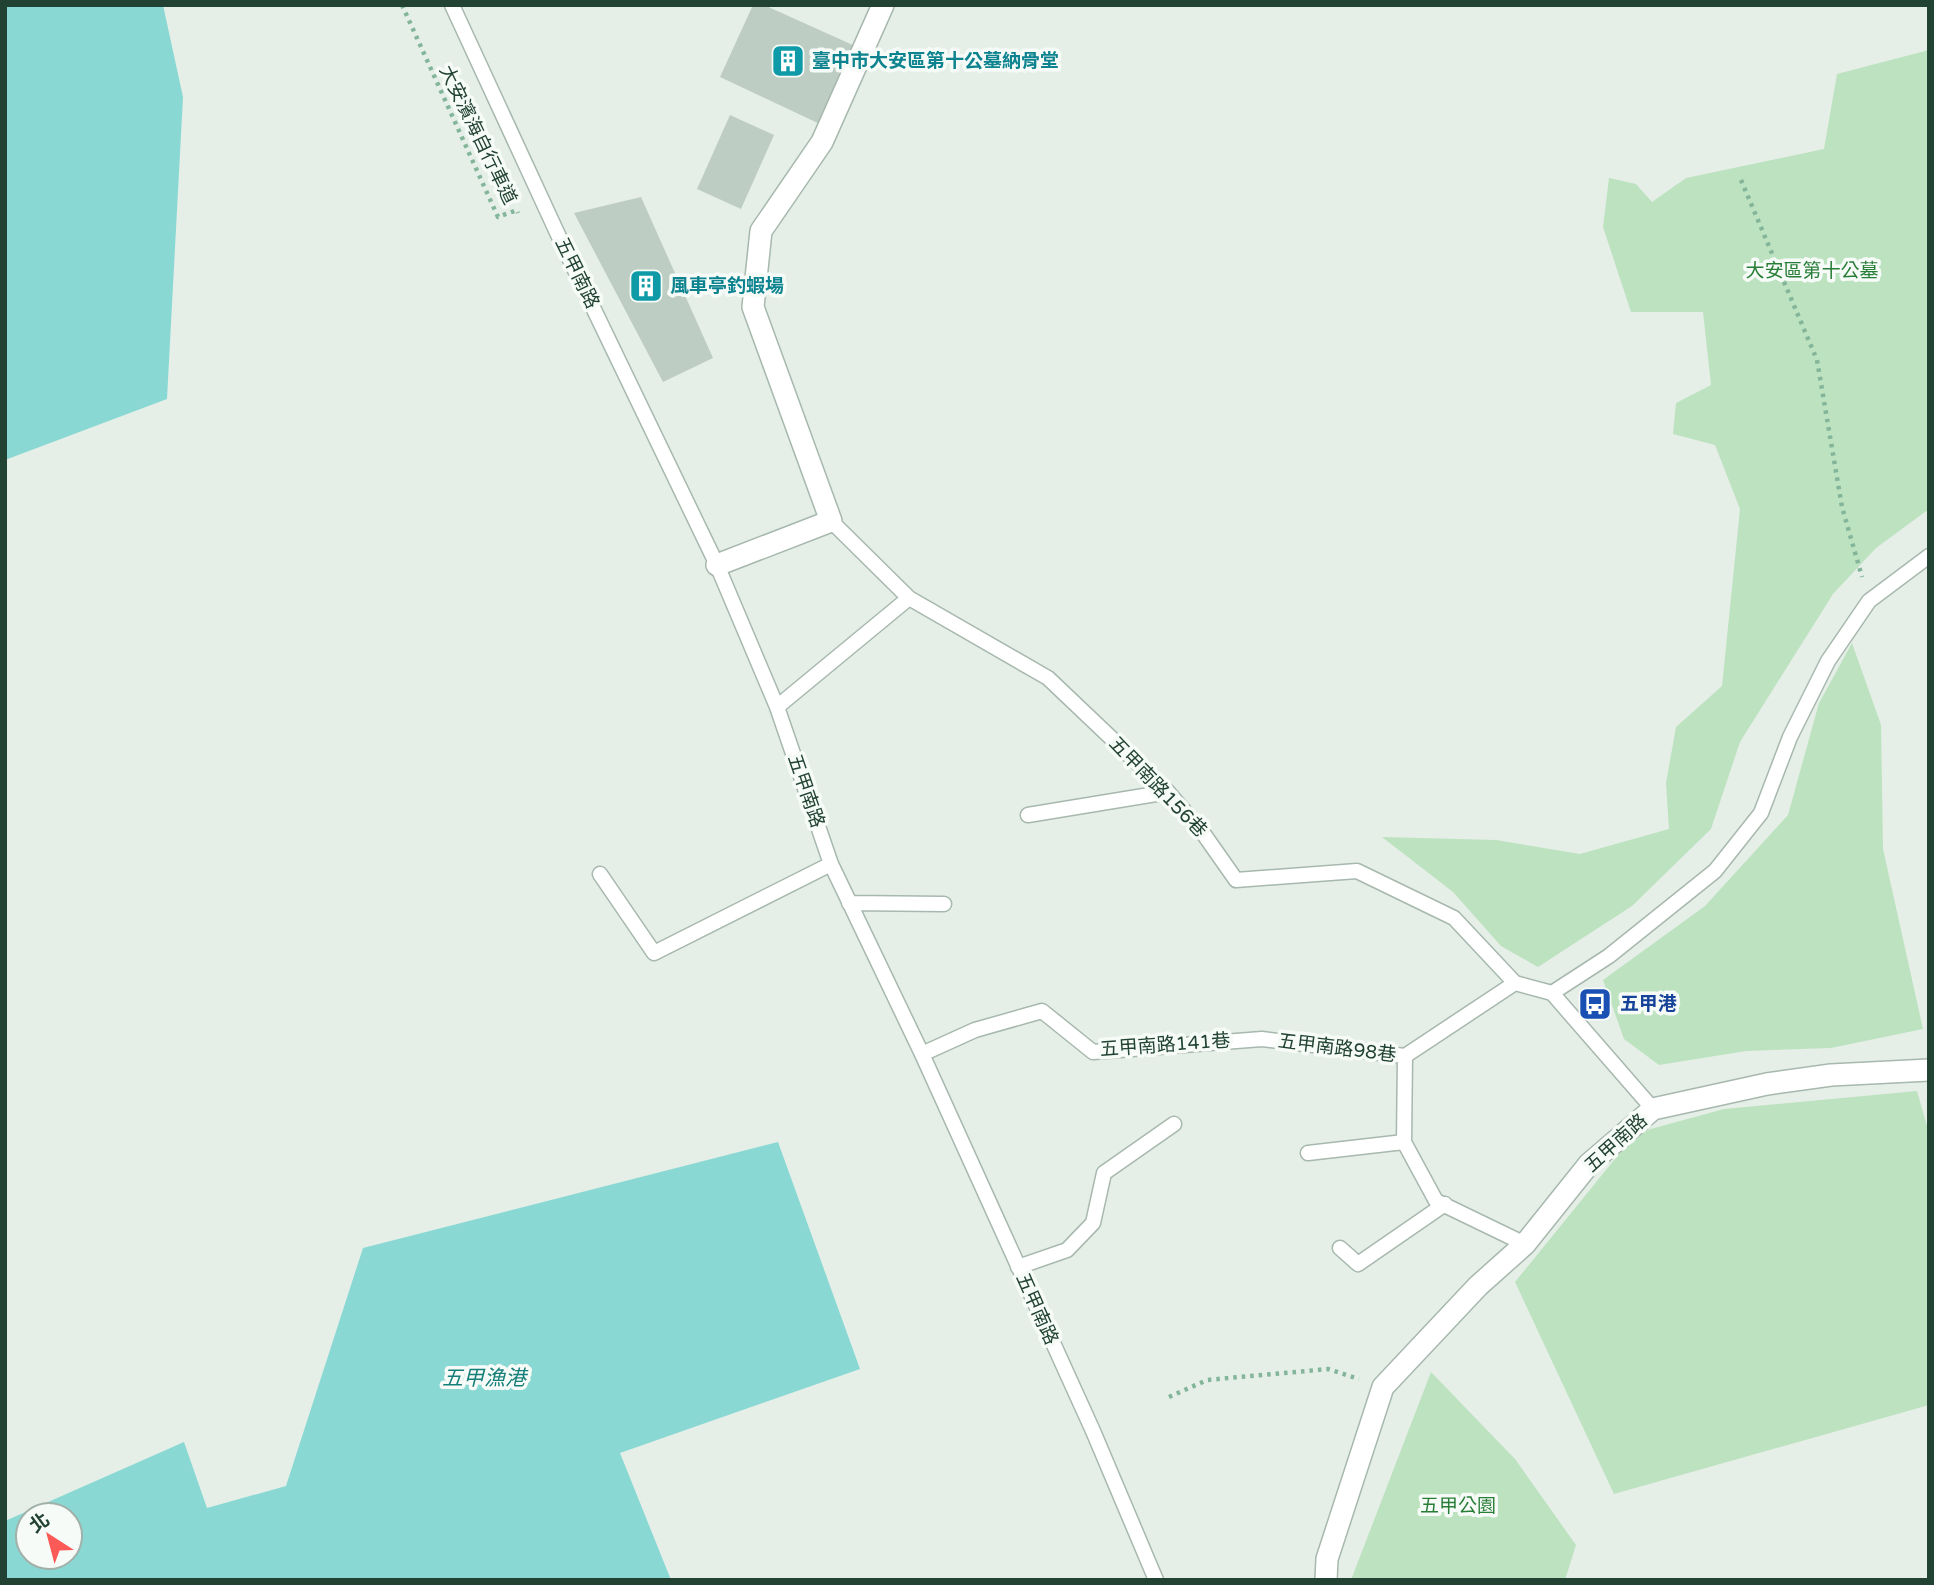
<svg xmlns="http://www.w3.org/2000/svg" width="1934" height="1585" viewBox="0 0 1934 1585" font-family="'Varela Round','Noto Sans TC',sans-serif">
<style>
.green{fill:#bde2bf}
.water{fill:#8ad8d3;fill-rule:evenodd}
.building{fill:#bdcdc3}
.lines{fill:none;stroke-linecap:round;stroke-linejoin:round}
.lane-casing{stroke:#a7b8ae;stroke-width:17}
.street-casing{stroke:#a7b8ae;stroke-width:24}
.path{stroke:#83b59a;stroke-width:4.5;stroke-dasharray:3.5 5;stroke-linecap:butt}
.lane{stroke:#fff;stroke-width:14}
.street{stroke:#fff;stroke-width:21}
.labels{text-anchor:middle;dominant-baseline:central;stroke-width:7;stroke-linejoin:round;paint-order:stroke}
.culture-label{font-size:19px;font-weight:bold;fill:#0d838f;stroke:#f6fbf8;text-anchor:start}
.street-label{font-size:19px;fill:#224333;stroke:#f6fbf8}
.park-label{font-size:19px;fill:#297e37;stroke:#f6fbf8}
.transit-label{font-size:19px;font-weight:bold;fill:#164399;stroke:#f6fbf8;text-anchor:start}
.water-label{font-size:21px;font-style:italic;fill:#167f7a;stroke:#f6fbf8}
</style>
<rect width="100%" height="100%" fill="#e5efe8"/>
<path class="green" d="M 1929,50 L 1929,509 L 1876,548 L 1833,594 L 1740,742 L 1711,829 L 1632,906 L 1538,967 L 1501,946 L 1453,892 L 1382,837 L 1496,840 L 1580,854 L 1669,829 L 1666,783 L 1676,727 L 1722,686 L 1740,509 L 1715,445 L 1673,434 L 1676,403 L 1711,385 L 1703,312 L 1631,312 L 1603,227 L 1609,178 L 1636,184 L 1652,202 L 1686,178 L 1824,149 L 1837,74 Z
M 1852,643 L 1881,725 L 1883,849 L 1923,1029 L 1831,1048 L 1746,1051 L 1659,1065 L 1624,1039 L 1603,980 L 1705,906 L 1788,815 L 1819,703 Z
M 1917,1091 L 1929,1133 L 1929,1405 L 1614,1494 L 1515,1282 L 1636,1133 L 1724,1109 Z
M 1431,1372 L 1515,1459 L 1576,1545 L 1565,1580 L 1351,1580 Z"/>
<path class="water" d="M 5,5 L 163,5 L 183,97 L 167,399 L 5,460 Z
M 778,1142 L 860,1369 L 620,1453 L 671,1580 L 5,1580 L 5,1521 L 184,1442 L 207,1508 L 286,1486 L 363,1248 ZM 28,1515 L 70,1515 L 70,1557 L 28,1557 Z"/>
<path class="building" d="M 753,5 L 764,5 L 855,46 L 822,125 L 720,77 Z
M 730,115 L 774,135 L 741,209 L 697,189 Z
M 641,197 L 713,358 L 663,382 L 574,213 Z"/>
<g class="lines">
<defs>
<path id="lane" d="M 452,5 L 560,239 L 717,565 L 777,707 L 831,864 L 922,1054 L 1093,1431 L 1156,1580
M 831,521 L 909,598 L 1048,678 L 1168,792 L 1203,833 L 1236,880 L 1357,871 L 1454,918 L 1515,983 L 1552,993 L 1653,1109
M 777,707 L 909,598
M 1028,815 L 1168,792
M 600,874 L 654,953 L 831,864
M 849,903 L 944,904
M 1552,993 L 1609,956 L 1715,871 L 1761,813 L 1790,737 L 1828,661 L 1869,601 L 1929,556
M 922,1054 L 975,1030 L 1042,1011 L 1093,1052 L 1262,1039 L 1405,1056 L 1515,983
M 1405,1056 L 1404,1142 L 1436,1201 L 1525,1244
M 1308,1153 L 1404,1142
M 1340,1248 L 1358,1264 L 1445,1204
M 1018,1267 L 1067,1250 L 1093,1223 L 1104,1173 L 1174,1124"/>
<path id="street" d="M 717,565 L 831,521 L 753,307 L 761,231 L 822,142 L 883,5
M 1326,1580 L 1327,1559 L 1383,1387 L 1478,1286 L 1525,1244 L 1589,1164 L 1653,1109 L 1767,1084 L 1831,1075 L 1929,1070"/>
</defs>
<use href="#lane" class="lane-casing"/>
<use href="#street" class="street-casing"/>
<path class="path" d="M 402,5 L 498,217 L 517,210 L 518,213
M 1741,180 L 1817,360 L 1842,507 L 1862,577
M 1169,1397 L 1207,1380 L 1328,1369 L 1359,1379"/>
<use href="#lane" class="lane"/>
<use href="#street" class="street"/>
</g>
<defs>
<symbol id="building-square" viewBox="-11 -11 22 22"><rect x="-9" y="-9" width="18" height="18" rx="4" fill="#0f9aa8" stroke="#f6fbf8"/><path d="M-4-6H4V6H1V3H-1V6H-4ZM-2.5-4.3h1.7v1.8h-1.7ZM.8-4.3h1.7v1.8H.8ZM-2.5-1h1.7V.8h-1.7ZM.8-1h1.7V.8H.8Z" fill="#fff"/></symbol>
<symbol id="bus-square" viewBox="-11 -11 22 22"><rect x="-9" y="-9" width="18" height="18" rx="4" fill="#1a4fb4" stroke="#f6fbf8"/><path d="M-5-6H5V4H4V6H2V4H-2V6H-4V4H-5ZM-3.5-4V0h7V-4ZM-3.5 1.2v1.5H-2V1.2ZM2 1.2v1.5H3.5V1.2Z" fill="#fff"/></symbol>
</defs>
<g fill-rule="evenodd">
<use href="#building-square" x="769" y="42" width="38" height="38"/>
<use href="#building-square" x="627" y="267" width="38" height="38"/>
<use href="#bus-square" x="1576" y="985" width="38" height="38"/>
</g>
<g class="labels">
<g class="culture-label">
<text x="812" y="61">臺中市大安區第十公墓納骨堂</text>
<text x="670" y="286">風車亭釣蝦場</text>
</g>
<g class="street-label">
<text transform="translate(478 135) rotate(64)">大安濱海自行車道</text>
<text transform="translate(577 273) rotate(64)">五甲南路</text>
<text transform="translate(1158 787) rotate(46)">五甲南路156巷</text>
<text transform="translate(806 791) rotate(71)">五甲南路</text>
<text transform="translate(1165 1045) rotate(-4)">五甲南路141巷</text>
<text transform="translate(1337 1048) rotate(7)">五甲南路98巷</text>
<text transform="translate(1616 1143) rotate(-42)">五甲南路</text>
<text transform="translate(1037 1309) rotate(66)">五甲南路</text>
</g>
<g class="park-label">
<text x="1812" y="271">大安區第十公墓</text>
<text x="1458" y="1506">五甲公園</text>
</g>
<g class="transit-label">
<text x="1620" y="1004">五甲港</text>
</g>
<g class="water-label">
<text x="484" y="1378">五甲漁港</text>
</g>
</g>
<rect width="1934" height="1585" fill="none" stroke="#224333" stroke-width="14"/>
<g transform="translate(49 1536) rotate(324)"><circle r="33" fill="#f6fbf8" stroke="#a1b1a9" stroke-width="2"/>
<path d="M0-5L12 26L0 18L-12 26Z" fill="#fc5a56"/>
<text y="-10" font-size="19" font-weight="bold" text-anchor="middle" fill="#224333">北</text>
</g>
</svg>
